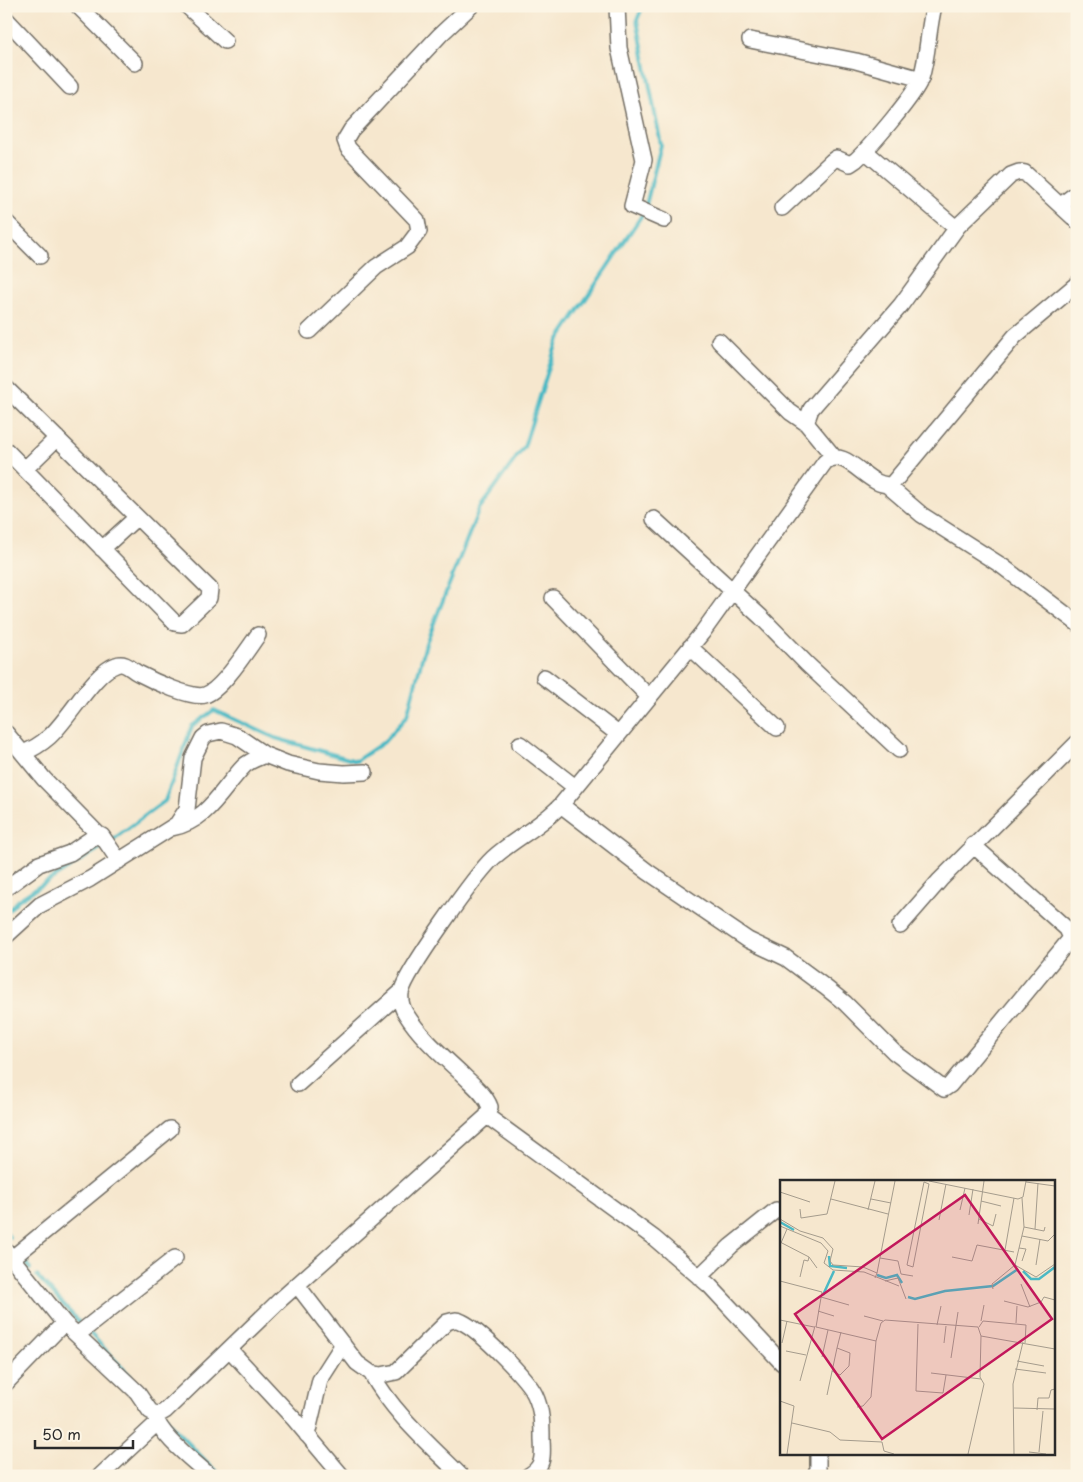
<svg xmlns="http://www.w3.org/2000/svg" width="1083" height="1482" viewBox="0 0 1083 1482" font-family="'Playpen Sans',sans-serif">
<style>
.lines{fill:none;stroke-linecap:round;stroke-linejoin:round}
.stream{stroke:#4bb9c4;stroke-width:4}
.street-casing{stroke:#726d64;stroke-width:18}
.street{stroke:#fff;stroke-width:15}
.inset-river{fill:none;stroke:#4bb9c4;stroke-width:2.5}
.inset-road{fill:none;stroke:#a59c8d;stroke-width:1}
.view{fill:#c2185b;fill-opacity:0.15;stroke:#c2185b;stroke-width:2.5}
.inset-edge{fill:none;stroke:#2b2b2b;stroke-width:2.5}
</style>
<rect width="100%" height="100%" fill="#fcf5e5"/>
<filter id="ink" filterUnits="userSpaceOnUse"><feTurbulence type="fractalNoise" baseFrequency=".02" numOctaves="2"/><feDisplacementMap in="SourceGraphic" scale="10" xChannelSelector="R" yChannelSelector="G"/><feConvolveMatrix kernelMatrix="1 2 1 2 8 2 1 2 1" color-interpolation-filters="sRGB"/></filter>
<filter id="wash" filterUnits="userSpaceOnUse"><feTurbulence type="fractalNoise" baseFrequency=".0096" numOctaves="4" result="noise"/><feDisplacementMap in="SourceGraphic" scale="20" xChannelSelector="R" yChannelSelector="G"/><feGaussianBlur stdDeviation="1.12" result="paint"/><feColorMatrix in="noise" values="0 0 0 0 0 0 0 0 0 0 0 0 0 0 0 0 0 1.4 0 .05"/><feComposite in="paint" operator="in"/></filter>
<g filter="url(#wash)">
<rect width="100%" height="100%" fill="#f6e7ce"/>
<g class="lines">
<path class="stream" d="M 643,6 L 637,20 L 661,145 L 645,209
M 111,841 L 165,801 L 192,726 L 214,710 L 275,738 L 356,761 L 384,742 L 407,716 L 426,643 L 479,509 L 524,447 L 557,342 L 642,215
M 6,913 L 18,900 L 105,845
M 6,1232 L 9,1237
M 22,1256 L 30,1269
M 37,1276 L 81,1324
M 88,1331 L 130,1376
M 144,1390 L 161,1409
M 165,1415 L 169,1423 L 220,1476"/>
</g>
</g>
<g filter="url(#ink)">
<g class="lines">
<defs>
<path id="street" d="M 78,6 L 135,63
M 187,6 L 225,41
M 617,6 L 619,48 L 644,160 L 632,206 L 664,220
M 6,19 L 70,87
M 750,40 L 856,61 L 921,79
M 865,151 L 956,228
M 1061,205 L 1077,193
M 782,208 L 832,161 L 836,158 L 850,164 L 856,160 C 870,147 916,94 921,78 C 928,56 928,29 934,6
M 6,222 L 40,256
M 309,331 L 376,267 L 407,247 L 419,231 L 417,220 L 348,148 L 345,140 L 351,130 L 440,35 L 471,6
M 719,341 L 790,412 L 806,423
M 6,388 L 210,589 L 209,598 L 182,624 L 175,623 L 6,450
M 834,457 L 806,423 L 811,409 L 901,305 L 958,226 L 1011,175 L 1019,172 L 1025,173 L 1077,221
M 25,469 L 57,438
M 887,485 L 922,515 L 1002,566 L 1077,623
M 654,519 L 761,617 L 807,664 L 899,750
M 102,549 L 137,517
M 553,598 L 648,696
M 690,647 L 777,728
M 544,677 L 618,734
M 6,733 L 44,779 L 98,834
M 520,744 L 575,787
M 23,753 C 33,749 41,744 49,737 C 68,721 94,672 116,665 C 126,661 132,671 140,674 C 153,681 192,699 205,695 C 222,690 247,650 258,635
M 561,805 L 648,872 L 748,940 L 786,958 L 825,987 L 845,1003 L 894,1052 L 944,1089 L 950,1085 L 1071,938 L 1067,929 L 973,845
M 172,828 C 208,821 221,790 244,766 C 249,761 258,758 265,755
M 6,888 L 39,864 L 70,853 L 98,834 L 102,836 L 119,861
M 900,926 L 940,880 L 1077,743
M 6,936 L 40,905 L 90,879 L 177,824 L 187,809 L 193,758 L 203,738 L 208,734 L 221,731 L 237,736 L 265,755 L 288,764 L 319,771 L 344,773 L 365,772
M 298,1084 L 401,992
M 487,1116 L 654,1238 L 710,1286 L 782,1363
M 6,1251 L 64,1323 L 137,1392 L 150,1411 L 158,1415 L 165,1411 L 280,1300 L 487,1116 L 490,1107 C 485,1094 473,1085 463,1075 C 443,1056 421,1038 406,1014 C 402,1008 400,1001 401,993 C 405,973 476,874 493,858 C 515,838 539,828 561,805 L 702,633 L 825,462 C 847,444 869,491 892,484 L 1015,336 L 1077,284
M 11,1259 L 170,1129
M 699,1277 L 731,1246 L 776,1210
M 297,1285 L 357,1363 L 371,1373 L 381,1375 L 396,1372 L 447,1322 C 453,1320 457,1319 462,1322 C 479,1330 527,1378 535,1395 C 542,1410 542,1424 542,1440 C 543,1456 544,1467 528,1476
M 77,1335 L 175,1258
M 230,1350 L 294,1419 L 342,1476
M 371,1373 C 393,1413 429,1444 461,1476
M 6,1383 L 64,1323
M 155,1415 C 159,1435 194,1461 210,1476
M 307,1435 L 320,1380 L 343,1344
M 100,1476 L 157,1423
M 815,1476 L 818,1469 L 818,1453"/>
</defs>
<use href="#street" class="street-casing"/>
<use href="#street" class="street"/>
</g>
</g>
<g transform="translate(780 1180)">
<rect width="275" height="275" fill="#f6e7ce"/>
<path class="inset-river" d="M 0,42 L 14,50M 49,76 L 50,86 L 67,88M 243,91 L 251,99 L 259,99 L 275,87M 97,95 L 106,98 L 117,95 L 122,103M 43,115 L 54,91M 128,117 L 135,119 L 165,111 L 213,106 L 238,89"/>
<path class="inset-road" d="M 149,1 L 238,19 L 243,17 L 246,1M 144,2 L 149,4 L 133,87 L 127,85 ZM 246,2 L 275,6M 0,12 L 30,22M 51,19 L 108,34M 91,19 L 111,23M 201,21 L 221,26M 20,29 L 21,38 L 47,34 L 55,1M 88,30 L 95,1M 180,30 L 185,8M 189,35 L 193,9M 0,39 L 20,51 L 43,58 L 53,69 L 50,81 L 53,85 L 83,87 L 97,93 L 95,98M 199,39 L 213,46 L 216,34M 159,40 L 166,4M 198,44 L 204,1M 0,46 L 41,63 L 48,71 L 44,83 L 53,90 L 84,92 L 119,106M 244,47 L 264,51 L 265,47M 255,49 L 258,3M 242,56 L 268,61 L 275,54M 0,62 L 29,77 L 37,88M 1,63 L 7,49M 239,68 L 246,69 L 242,81M 225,70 L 234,18M 172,77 L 192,81 L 197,65 L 234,72M 100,78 L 118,81 L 121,94 L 133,96M 235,85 L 256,97 L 275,84M 256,85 L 260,59M 97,93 L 115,1M 20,97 L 24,80 L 28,81 L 29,77M 0,101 L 42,112 L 36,147 L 96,161 L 101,143 L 105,140 L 198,147 L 201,156 L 275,169M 105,101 L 118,98 L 126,119M 241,104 L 250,127M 213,109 L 212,104 L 235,85 L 244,47 L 242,18M 41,117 L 69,125M 224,121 L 248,127 L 261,122 L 264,117 L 275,120M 38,131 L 54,136M 84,136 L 103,141M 0,140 L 34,147M 201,141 L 204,125M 236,143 L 237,126M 138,144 L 136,211 L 163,213 L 166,195M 157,145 L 161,126M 199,147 L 203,141 L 246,145 L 245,163M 2,163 L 7,141M 164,163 L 166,146M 6,171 L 26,175M 42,177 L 48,150M 171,178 L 178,132M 237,181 L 264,186M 235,189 L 266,193M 52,191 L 60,195 L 69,186 L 70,173 L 57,168 L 61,152M 151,193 L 201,199M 20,201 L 35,146M 47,215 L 57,168M 0,221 L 14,226 L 7,274M 77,227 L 83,226 L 91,217 L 96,161M 234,228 L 275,229M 257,230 L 258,218 L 269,218 L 271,210 L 275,209M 12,243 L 50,252 L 60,260 L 102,262 L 104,271 L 114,274M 249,272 L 266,274M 259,272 L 263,231M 188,274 L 204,204 L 200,197 L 201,156M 234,274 L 233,204 L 243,162"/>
<path class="view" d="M 185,15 L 272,139 L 102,259 L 15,134 Z"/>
<rect width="275" height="275" class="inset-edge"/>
</g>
<rect width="1083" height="1482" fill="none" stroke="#fcf5e5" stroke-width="25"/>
<path d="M35 1440v8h98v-8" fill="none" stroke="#2b2b2b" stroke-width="2.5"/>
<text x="42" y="1440" font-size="15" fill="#2b2b2b" stroke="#fcf5e5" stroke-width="4" paint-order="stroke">50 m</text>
</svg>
